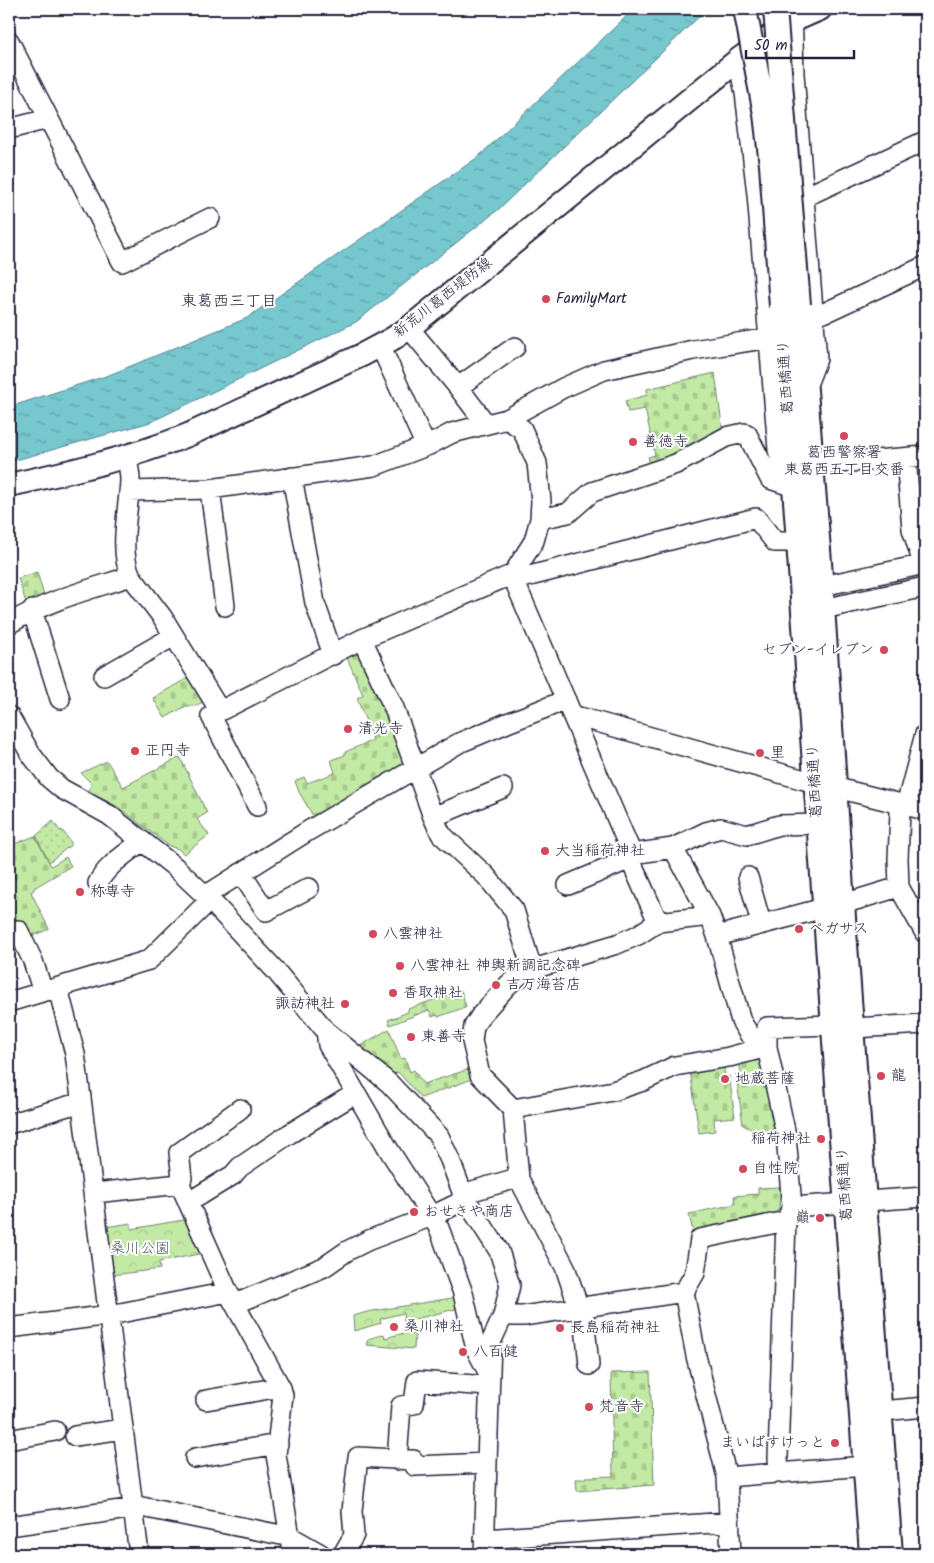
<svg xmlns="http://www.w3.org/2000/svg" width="934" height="1563" viewBox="0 0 934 1563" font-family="Kalam,'Klee One',sans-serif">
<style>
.grass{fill:url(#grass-dots);stroke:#728670}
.forest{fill:url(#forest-crowns);stroke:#728670}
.cemetery{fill:url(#cemetery-stones);stroke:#728670}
.water{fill:url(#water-ripples);stroke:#548593}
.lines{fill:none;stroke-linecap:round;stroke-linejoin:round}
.minor-casing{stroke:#22223b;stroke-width:22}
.major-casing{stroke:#22223b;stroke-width:26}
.minor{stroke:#fff;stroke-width:19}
.major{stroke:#fff;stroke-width:22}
.major-bridge-casing{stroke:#22223b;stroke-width:26;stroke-linecap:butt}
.major-bridge{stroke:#fff;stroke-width:22}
.poi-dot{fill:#d1495b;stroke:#fff;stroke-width:2}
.labels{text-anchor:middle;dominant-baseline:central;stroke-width:4;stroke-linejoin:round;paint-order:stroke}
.street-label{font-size:15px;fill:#22223b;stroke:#fff}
.poi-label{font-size:15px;fill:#22223b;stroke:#fff;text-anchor:start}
.park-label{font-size:15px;fill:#525e5a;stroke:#fff}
.neighbourhood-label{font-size:16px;fill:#22223b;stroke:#fff}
</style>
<defs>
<pattern id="grass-dots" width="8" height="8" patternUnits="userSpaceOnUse" patternTransform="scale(1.25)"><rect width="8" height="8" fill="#c3eaa4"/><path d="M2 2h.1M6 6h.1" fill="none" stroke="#a7c88e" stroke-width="1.8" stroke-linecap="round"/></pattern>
<pattern id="forest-crowns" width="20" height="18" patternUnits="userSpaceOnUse" patternTransform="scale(1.25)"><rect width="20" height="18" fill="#c3eaa4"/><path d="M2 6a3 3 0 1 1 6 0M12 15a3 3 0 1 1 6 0" fill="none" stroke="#a7c88e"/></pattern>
<pattern id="cemetery-stones" width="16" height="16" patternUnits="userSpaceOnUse" patternTransform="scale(1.25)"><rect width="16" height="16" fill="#c3eaa4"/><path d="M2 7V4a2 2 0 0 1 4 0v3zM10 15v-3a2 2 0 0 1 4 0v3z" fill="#a7c88e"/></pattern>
<pattern id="water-ripples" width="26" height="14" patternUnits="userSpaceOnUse" patternTransform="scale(1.25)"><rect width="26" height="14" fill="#76c7ce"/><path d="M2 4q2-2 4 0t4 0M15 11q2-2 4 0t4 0" fill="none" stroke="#60a1a8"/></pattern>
</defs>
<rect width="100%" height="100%" fill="#fff"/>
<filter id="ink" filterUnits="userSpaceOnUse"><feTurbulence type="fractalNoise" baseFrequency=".02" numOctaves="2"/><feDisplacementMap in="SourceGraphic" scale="10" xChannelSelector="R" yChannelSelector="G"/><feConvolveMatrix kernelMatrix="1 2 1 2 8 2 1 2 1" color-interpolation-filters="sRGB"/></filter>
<g filter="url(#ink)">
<path class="grass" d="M 53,821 L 60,831 L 62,830 L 72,844 L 49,862 L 36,836 Z"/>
<path class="forest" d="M 189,1219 L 204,1253 L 159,1262 L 160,1269 L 104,1276 L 105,1227 L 131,1223 L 131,1229 Z
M 458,1297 L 459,1308 L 404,1322 L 403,1313 L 380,1319 L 381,1323 L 354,1331 L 353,1316 L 367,1312 Z
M 408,1332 L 415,1335 L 414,1349 L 366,1345 L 368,1339 L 384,1334 L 385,1338 Z"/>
<path class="cemetery" d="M 715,373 L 723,432 L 651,468 L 648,457 L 655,455 L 645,409 L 628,412 L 625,401 L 647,395 L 647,389 Z
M 37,572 L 45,599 L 27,606 L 18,578 Z
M 360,646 L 406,765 L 316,821 L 299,792 L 295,781 L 304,777 L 307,783 L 335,773 L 331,760 L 345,755 L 345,752 L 373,740 L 357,698 L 363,695 L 345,653 Z
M 191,676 L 206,700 L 196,706 L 186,706 L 165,718 L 153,698 Z
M 180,757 L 207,813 L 197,819 L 209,835 L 184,854 L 178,849 L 169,846 L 118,807 L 88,790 L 92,784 L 81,773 L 107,761 L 123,787 Z
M 35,836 L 51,866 L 66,857 L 71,866 L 34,888 L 34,890 L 31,892 L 49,929 L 25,939 L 9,903 L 9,846 Z
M 461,990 L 466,1007 L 438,1017 L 437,1015 L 432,1017 L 429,1010 L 390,1025 L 388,1020 L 408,1012 L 408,1009 Z
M 389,1029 L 401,1059 L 405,1058 L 410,1072 L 414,1070 L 423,1084 L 473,1068 L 475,1078 L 421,1098 L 398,1072 L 393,1075 L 360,1046 Z
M 760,1056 L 775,1129 L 757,1132 L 743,1125 L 736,1074 L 741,1073 L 739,1060 Z
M 723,1064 L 725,1076 L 729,1076 L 735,1117 L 714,1119 L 715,1131 L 699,1133 L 690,1070 Z
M 780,1187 L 779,1209 L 773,1215 L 697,1231 L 692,1228 L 689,1214 L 735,1204 L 734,1196 L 758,1194 L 758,1188 Z
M 650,1372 L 654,1485 L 577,1491 L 576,1479 L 585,1479 L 585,1477 L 613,1476 L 611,1373 Z"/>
<path class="water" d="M 634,9 L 707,9 L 499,209 L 356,322 L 151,422 L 9,462 L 9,407 L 109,375 L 247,318 L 478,157 Z"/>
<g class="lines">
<defs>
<path id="minor" d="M 792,9 L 794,74 L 817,359 L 806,387
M 9,41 L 122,262 L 210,218
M 738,60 L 745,93 L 757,194 L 778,450 L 787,482
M 9,129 L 48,119
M 804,194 L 813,193 L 925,141
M 813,315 L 824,313 L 925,266
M 409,328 L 458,387 L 486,424
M 380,345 L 424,442 L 429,445
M 458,387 L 515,347
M 507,419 L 522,429 L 537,463 L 541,501 L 540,519 L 534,541 L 513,574 L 514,580 L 632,854 L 630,859 L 658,922
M 126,457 C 128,464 130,472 130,480 C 129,509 118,550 131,576 L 163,618 L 220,711
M 906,458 L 912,529 L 923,564
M 813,465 L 925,456
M 292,477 L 315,603 L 333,655
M 210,489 L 225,606
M 129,491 L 210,489 L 374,466 L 429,445 L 452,433 L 507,419 L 563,388 L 604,370 L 693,350 L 770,338
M 540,519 L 568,513 L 592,492 L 676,464 L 726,437 L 744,433 L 747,434 L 770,479 L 788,485
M 514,580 L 756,518 L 775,542 L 799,542
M 808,589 L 925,564
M 32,610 L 60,699
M 809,612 L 925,587
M 9,624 C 48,600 88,590 131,576
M 362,639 L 394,708 L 433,817 L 441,834 L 486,876 L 514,910 L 532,969
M 104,676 L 174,636
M 572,715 L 801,779 L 925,810
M 9,716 L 30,753 L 49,778 L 62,789 L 109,815 L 175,867 L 210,900 L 274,969 L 326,1031 L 389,1083 L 439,1136 L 450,1160 L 464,1197 L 499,1251 L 510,1285 L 503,1316 L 491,1342 L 484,1554
M 925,734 L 908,798 L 900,812 L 898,859 L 899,887 L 925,933
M 257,806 L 211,716 L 212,715 L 362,639 L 513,574
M 433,817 L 503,788
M 673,848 L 710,916 L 717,936 L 741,1021 L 749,1034 L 767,1047 L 786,1135 L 792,1207 L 786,1221 L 778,1458 L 779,1472
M 632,854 L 673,848 L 706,832 L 721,828 L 747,835 L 779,825 L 818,824
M 241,873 L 266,911 L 309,888
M 748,877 L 761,923
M 98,883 C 107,865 126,854 142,841
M 568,885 L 630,859
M 205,896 L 308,831 L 459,743 L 507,723 L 566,700
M 843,904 L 899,887
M 710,916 L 658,922 L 638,935 L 617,944 L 523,972 L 508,985 L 481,1015 L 474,1026 L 472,1041 L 480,1075 L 513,1109 L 613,1091 L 643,1081 L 675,1066 L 729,1057 L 767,1047 L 767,1027 L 834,1025
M 18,930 L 33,961 L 43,992
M 717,936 L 824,908
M 58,988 L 75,1054 L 80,1090 L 139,1554
M 9,1002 L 149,960 L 210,900
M 853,1028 L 925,1024
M 326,1031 L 328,1045 L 389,1150 L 439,1228 L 463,1293 L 476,1349 L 488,1372
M 513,1109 L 519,1179 L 565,1267 L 579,1308
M 9,1124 L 81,1102
M 180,1184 L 182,1178 L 179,1153 L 240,1109
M 94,1193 L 180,1184 L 228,1292 L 281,1388 L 283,1395 L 276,1455 L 293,1554
M 462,1194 L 514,1179 L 519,1179
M 866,1201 L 925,1197
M 189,1202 L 233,1175 L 240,1167 L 289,1134 L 356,1093
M 792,1207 L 847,1203
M 235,1304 L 324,1267 L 347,1251 L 369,1240 L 432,1216 L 465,1200
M 583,1307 L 589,1365
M 503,1316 L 523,1316 L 684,1292
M 9,1328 L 110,1315 L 228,1292
M 206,1400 L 269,1389 L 281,1388
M 882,1411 L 925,1407
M 75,1436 L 123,1429
M 9,1440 L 55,1431
M 195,1458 L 278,1444
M 397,1460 L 401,1406 L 414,1404 L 417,1381 L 489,1386
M 727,1477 L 865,1466
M 9,1526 L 142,1507 L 291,1537 L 321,1554
M 484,1539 L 728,1522
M 343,1554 L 354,1535 L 352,1511 L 358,1457 L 413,1460 L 415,1466 L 487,1463
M 731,1554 L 727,1477 L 696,1356 L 684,1292 L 695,1273 L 700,1239 L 786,1221"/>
<path id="major" d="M 799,305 L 820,562 L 843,904 L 891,1554
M 781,307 L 871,1554
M 9,485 C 70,472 130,458 188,435 L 362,355 L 392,339 L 409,328 L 738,60 L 792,21 L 820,9"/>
</defs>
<use href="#minor" class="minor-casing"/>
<use href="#major" class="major-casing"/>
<use href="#minor" class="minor"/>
<use href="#major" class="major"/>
<defs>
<path id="major-bridge" d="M 745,9 L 765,114 L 771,165 L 781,307
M 775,9 L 799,305"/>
</defs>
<use href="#major-bridge" class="major-bridge-casing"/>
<use href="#major-bridge" class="major-bridge"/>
</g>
</g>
<g class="poi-dot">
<circle cx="546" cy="299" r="5"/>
<circle cx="844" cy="436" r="5"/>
<circle cx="633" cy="442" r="5"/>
<circle cx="884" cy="650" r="5"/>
<circle cx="348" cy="729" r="5"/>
<circle cx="135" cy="751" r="5"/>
<circle cx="760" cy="753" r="5"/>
<circle cx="545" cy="851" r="5"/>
<circle cx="80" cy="892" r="5"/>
<circle cx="799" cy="929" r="5"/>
<circle cx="373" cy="934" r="5"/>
<circle cx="400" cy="966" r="5"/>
<circle cx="496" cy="985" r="5"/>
<circle cx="393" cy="993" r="5"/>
<circle cx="345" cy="1004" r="5"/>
<circle cx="411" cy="1037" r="5"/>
<circle cx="881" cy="1076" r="5"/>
<circle cx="725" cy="1079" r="5"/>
<circle cx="821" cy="1139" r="5"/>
<circle cx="743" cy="1169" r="5"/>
<circle cx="414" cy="1212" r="5"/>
<circle cx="820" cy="1218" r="5"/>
<circle cx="394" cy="1327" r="5"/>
<circle cx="560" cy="1328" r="5"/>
<circle cx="463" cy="1352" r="5"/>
<circle cx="589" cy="1407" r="5"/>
<circle cx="835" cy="1443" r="5"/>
</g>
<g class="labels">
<g class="street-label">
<text transform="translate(443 298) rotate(-38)">新荒川葛西堤防線</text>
<text transform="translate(786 377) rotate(-94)">葛西橋通り</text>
<text transform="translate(815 781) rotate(-93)">葛西橋通り</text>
<text transform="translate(845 1184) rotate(-94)">葛西橋通り</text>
</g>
<g class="poi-label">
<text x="556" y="299">FamilyMart</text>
<text x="643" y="442">善徳寺</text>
<text x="844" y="453" text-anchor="middle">葛西警察署<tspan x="844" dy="17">東葛西五丁目交番</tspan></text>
<text x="874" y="650" text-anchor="end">セブン-イレブン</text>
<text x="358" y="729">清光寺</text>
<text x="145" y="751">正円寺</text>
<text x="770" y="753">里</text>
<text x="555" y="851">大当稲荷神社</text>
<text x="90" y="892">称専寺</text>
<text x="809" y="929">ペガサス</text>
<text x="383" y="934">八雲神社</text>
<text x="410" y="966">八雲神社 神輿新調記念碑</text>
<text x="506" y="985">吉万海苔店</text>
<text x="403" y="993">香取神社</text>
<text x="335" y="1004" text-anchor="end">諏訪神社</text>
<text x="421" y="1037">東善寺</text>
<text x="891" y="1076">龍</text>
<text x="735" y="1079">地蔵菩薩</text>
<text x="811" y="1139" text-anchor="end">稲荷神社</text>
<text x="753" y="1169">自性院</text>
<text x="424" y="1212">おせきや商店</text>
<text x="810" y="1218" text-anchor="end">巓</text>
<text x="404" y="1327">桑川神社</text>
<text x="570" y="1328">長島稲荷神社</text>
<text x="473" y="1352">八百健</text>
<text x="599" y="1407">梵音寺</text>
<text x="825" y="1443" text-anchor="end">まいばすけっと</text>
</g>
<g class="park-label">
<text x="140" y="1249">桑川公園</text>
</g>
<g class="neighbourhood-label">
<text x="229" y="301">東葛西三丁目</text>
</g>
</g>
<rect width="934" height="1563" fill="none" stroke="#fff" stroke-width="30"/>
<rect x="15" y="15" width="904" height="1533" fill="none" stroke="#22223b" stroke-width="2" filter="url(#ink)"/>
<path d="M746 50v8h108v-8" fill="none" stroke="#22223b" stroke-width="2.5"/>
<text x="754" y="50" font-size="15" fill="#22223b" stroke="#ffffff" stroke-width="4" paint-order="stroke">50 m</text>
</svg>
